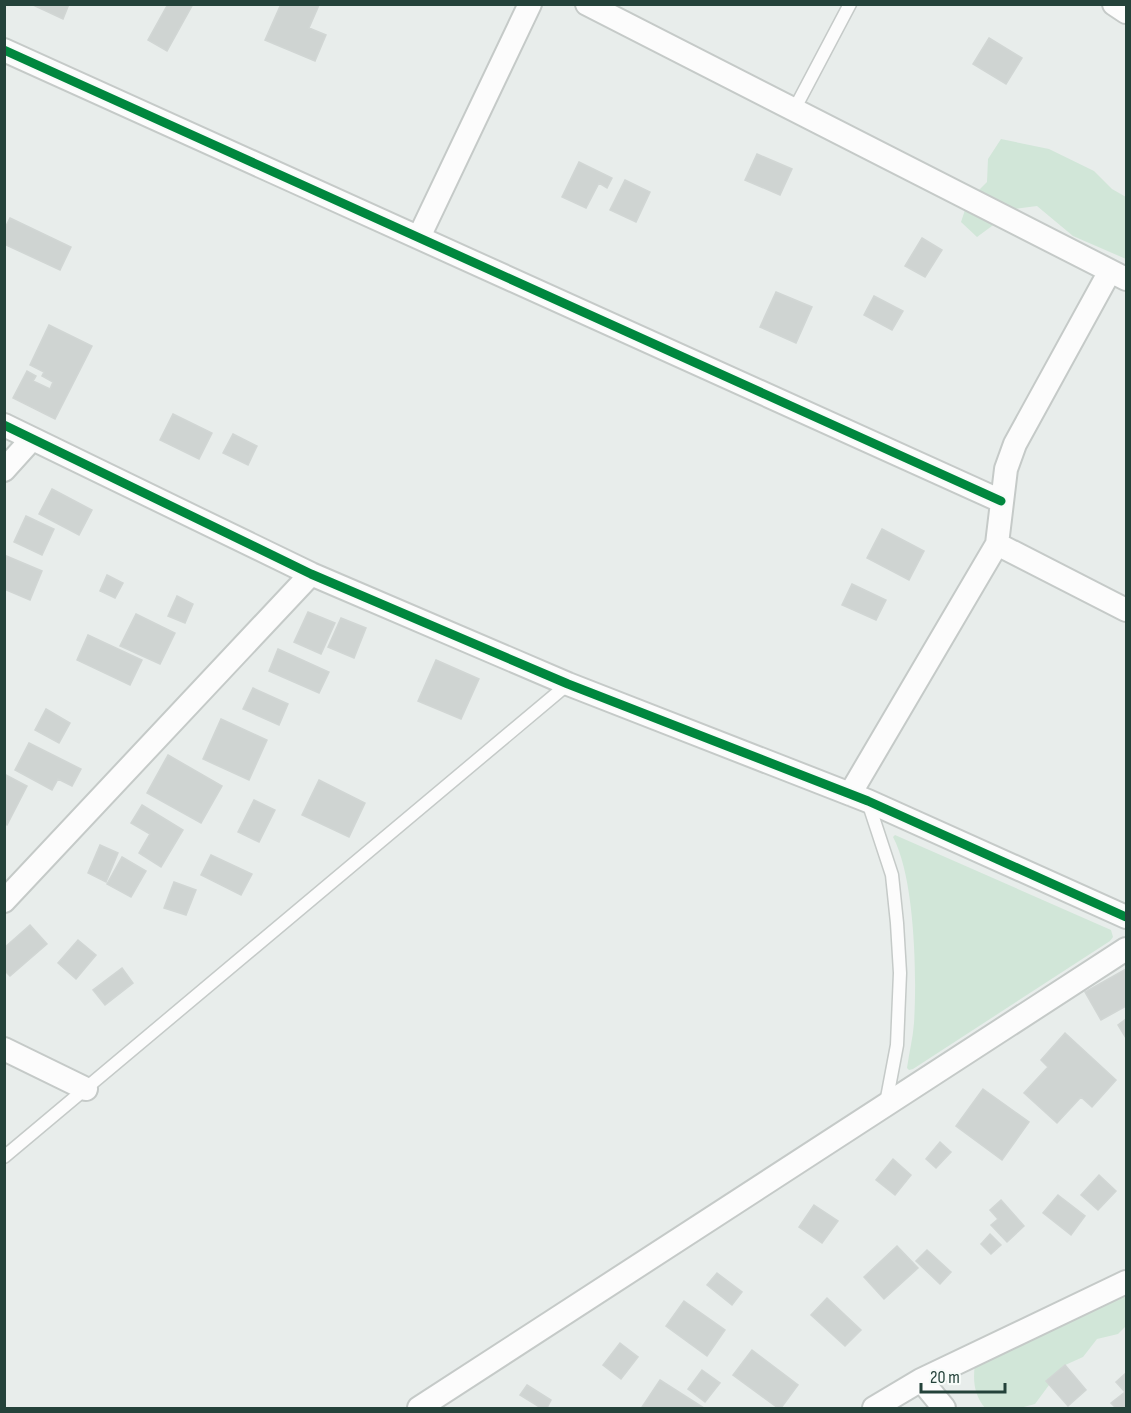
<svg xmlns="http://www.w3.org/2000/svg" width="1131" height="1413" viewBox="0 0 1131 1413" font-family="'Sofia Sans Condensed',sans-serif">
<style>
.green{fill:#d1e6d8}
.building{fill:#cfd4d2;stroke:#d1d6d4;stroke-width:1.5}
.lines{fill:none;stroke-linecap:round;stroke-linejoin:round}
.lane-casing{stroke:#c5cac8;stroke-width:15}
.street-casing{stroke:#c5cac8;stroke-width:26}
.lane{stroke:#fcfcfc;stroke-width:12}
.street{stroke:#fcfcfc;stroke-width:22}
.cycleway-casing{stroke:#f7fbf9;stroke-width:13}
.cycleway{stroke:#00873e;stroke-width:9}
</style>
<rect width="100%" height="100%" fill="#e8edeb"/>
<path class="green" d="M 1001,139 L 1049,149 L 1094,171 L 1112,189 L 1126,197 L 1126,259 L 1073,236 L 1037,206 L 1015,209 L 977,237 L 961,222 L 968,201 L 987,182 L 988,159 Z
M 895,835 L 1111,930 L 1113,937 L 1110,941 L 913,1069 L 909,1070 L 907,1068 C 909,1053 913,1038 914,1023 C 917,976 915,878 893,837 Z
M 1126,1290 L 1126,1326 L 1118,1334 L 1097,1339 L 1083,1357 L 1063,1366 L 1035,1404 L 1020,1408 L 985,1408 C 971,1391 973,1373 977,1352 Z"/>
<path class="building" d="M 31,4 L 69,4 L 63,19 Z
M 168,4 L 193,4 L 167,51 L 148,40 Z
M 281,4 L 319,5 L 309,28 L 326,35 L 315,61 L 265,40 Z
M 989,38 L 1022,58 L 1006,84 L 973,64 Z
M 757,154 L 792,169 L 780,195 L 745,180 Z
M 579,162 L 612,178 L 607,188 L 599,183 L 586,208 L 562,197 Z
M 625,180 L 650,192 L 636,222 L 610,210 Z
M 10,218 L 71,247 L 60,270 L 4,244 L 4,230 Z
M 922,238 L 942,250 L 925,277 L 905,266 Z
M 776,292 L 812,307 L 796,343 L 760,327 Z
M 874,296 L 903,311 L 892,330 L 864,315 Z
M 49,325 L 92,346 L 55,419 L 13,398 L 27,371 L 36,376 L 33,381 L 50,389 L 53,382 L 42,376 L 44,372 L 30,365 Z
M 173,414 L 212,433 L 199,459 L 160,440 Z
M 233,434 L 257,446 L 248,465 L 223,453 Z
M 52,489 L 92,510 L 79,535 L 39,514 Z
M 26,516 L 54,529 L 42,555 L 14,542 Z
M 882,529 L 924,551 L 909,580 L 867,558 Z
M 4,555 L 42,571 L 30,600 L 4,589 Z
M 107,575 L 123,583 L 115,598 L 100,591 Z
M 852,584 L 886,600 L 876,620 L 842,605 Z
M 177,596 L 193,604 L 185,623 L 168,616 Z
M 308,612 L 335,623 L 321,654 L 294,642 Z
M 136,614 L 175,633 L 160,664 L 120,646 Z
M 341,618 L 366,628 L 354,658 L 328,647 Z
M 88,635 L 142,660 L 130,685 L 77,660 Z
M 278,649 L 329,672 L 319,693 L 269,671 Z
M 436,660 L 479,679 L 461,719 L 418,701 Z
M 253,688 L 288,704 L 279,725 L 243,709 Z
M 46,709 L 70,723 L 59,743 L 35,730 Z
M 221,719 L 267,740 L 249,780 L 203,759 Z
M 29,743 L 81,769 L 72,786 L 58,779 L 52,790 L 15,770 Z
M 168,755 L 222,786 L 201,823 L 147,793 Z
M 4,774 L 27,786 L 7,825 L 4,823 Z
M 319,780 L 365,803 L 349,837 L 302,815 Z
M 254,800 L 275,810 L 259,842 L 238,832 Z
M 142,805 L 183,830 L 161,867 L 139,853 L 150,834 L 131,823 Z
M 100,845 L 118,853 L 106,882 L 88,873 Z
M 211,855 L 252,874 L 241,895 L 201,875 Z
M 122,857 L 146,871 L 131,897 L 107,884 Z
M 174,882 L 196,890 L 186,915 L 164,908 Z
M 30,925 L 47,944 L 10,976 L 4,970 L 4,948 Z
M 78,940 L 96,955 L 76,979 L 58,963 Z
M 122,968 L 133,983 L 105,1005 L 93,990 Z
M 1126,969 L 1126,1006 L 1101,1020 L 1085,992 Z
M 1126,1019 L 1126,1038 L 1118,1025 Z
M 1065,1033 L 1116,1080 L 1092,1107 L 1081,1097 L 1057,1123 L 1024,1093 L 1048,1067 L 1041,1060 Z
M 983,1089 L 1029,1122 L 1002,1160 L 956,1126 Z
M 940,1142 L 951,1152 L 936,1168 L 926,1159 Z
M 893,1159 L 911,1175 L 895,1195 L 876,1180 Z
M 1099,1175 L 1116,1191 L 1098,1210 L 1081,1195 Z
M 1058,1195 L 1085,1216 L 1071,1235 L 1043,1213 Z
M 1001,1200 L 1024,1226 L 1007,1242 L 991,1225 L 998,1219 L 990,1210 Z
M 814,1205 L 838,1221 L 822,1243 L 799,1227 Z
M 990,1234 L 1001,1245 L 991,1254 L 981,1244 Z
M 897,1246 L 918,1268 L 884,1299 L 864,1277 Z
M 927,1250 L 951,1272 L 940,1284 L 916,1261 Z
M 717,1273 L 742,1292 L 732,1305 L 707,1285 Z
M 827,1298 L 861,1330 L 845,1346 L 811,1315 Z
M 684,1301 L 725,1330 L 707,1356 L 666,1326 Z
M 620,1343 L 638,1357 L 621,1379 L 603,1365 Z
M 752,1350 L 798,1385 L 781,1408 L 778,1408 L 733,1375 Z
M 1065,1365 L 1086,1390 L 1068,1406 L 1046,1381 Z
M 702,1370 L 720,1383 L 705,1402 L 688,1389 Z
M 1126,1373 L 1126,1408 L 1116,1408 L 1111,1403 L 1125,1392 L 1116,1382 Z
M 660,1380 L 704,1408 L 645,1408 L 642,1407 Z
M 527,1385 L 551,1400 L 547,1408 L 541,1408 L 520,1395 Z"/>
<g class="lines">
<defs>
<path id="lane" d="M 794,110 L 850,4
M 868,802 L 892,875 L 897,923 L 900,973 L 897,1045 L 886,1103
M 4,1157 L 568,684"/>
<path id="street" d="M 587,4 L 1126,279
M 1114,4 L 1126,12
M 4,50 L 1001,501
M 419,237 L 530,4
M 4,425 L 311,574 L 568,684 L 868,801 L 1126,917
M 4,470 L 32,439
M 997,544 L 1126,610
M 850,794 L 997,544 L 1006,469 L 1015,444 L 1110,271
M 4,901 L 311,574
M 4,1049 L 86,1089
M 921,1380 L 944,1408
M 419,1408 L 1126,949
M 874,1408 L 921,1380 L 1126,1282"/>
</defs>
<use href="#lane" class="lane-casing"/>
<use href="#street" class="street-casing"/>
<use href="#lane" class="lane"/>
<use href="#street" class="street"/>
<defs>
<path id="cycleway" d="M 4,50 L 1001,501
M 4,425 L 311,574 L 568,684 L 868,801 L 1126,917"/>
</defs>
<use href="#cycleway" class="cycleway-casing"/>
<use href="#cycleway" class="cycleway"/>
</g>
<rect width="1131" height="1413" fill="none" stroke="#24423a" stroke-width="12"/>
<path d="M921 1383v9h84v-9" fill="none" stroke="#24423a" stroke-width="3"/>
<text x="930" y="1383" font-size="18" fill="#24423a" stroke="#f7fbf9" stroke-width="4.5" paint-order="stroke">20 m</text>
</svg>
